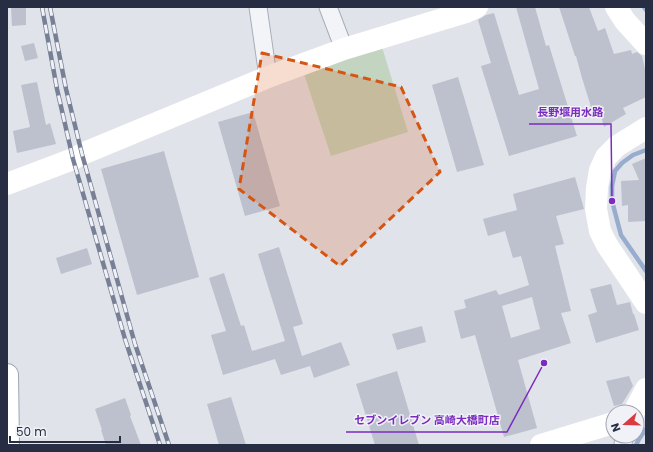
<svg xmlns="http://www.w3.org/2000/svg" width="653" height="452" viewBox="0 0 653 452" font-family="Poppins,'Noto Sans JP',sans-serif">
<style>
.green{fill:#c3d5c0}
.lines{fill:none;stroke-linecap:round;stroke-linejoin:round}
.stream{stroke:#98accd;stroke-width:4.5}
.building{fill:#bdc1cd;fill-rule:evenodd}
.street-casing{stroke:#a8adb8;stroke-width:19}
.primary-casing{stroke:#9ea5b7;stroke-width:24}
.street{stroke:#f3f4f8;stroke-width:17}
.secondary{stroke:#fff;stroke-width:22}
.primary{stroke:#fff;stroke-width:22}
.rail-casing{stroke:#788095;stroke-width:4.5}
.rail{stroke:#f0f2f7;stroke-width:3;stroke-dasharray:9;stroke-linecap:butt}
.marked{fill:#d55512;fill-opacity:0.2;stroke:#d55512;stroke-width:3;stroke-dasharray:8 5;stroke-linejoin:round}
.leader{fill:none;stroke:#7b2cbf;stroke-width:1.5}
.callout-dot{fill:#7b2cbf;stroke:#f0f2f7;stroke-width:1.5}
.callout-label{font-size:11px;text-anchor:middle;font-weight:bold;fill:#7b2cbf;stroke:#f0f2f7;stroke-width:3;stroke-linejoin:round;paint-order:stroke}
</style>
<rect width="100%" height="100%" fill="#e0e3ea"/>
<path class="green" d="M 382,47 L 408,132 L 331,156 L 304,74 Z"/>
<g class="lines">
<path class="stream" d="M 644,7 L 646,10
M 646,150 L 633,155 L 622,163 L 615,171 L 612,186 L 612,201 L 621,235 L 646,271
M 636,445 L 639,439 L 646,429"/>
</g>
<path class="building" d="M 11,7 L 26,7 L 26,25 L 12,26 Z
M 516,7 L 535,7 L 546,46 L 549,45 L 577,136 L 509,156 L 481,66 L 491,63 L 478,20 L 486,15 L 494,13 L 519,95 L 539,89 Z
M 559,7 L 589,7 L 598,31 L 605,28 L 614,54 L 631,50 L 632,54 L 637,52 L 642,56 L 646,73 L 646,97 L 623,108 L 626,114 L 604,127 L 599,109 L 592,110 L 582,78 L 576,56 L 575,56 Z
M 34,43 L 38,58 L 25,61 L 21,46 Z
M 458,77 L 484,165 L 457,172 L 432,85 Z
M 37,82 L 46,125 L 50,123 L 56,144 L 17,153 L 13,131 L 30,127 L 21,85 Z
M 253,112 L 280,206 L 245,216 L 218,122 Z
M 164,151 L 199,277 L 137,295 L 101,169 Z
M 646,158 L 646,221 L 628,222 L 628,205 L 622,206 L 621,181 L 639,180 L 632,164 Z
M 575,177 L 584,209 L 556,216 L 564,244 L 555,246 L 571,311 L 561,313 L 571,343 L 518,360 L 537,428 L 504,437 L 475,335 L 461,339 L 454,311 L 466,308 L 464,300 L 496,290 L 499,295 L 529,285 L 521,256 L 513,258 L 505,231 L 488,236 L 483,219 L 517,210 L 513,194 ZM 532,297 L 540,329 L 511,338 L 502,306 Z
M 279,247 L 303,324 L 293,327 L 302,356 L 341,342 L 350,365 L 314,378 L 310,366 L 281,375 L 275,359 L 223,375 L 211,335 L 226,331 L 209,278 L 224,273 L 241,326 L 244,325 L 252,351 L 285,341 L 258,254 Z
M 87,248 L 92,264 L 61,274 L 56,258 Z
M 611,284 L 617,305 L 630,302 L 633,314 L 634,314 L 639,330 L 596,343 L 588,315 L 597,312 L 590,289 Z
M 422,326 L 426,342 L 397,350 L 392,334 Z
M 397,371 L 419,445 L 375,445 L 356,384 Z
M 629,376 L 633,386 L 622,404 L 614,406 L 606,381 Z
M 231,397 L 246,445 L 219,445 L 207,404 Z
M 125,398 L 131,415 L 130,416 L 141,445 L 106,445 L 101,430 L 102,430 L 95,409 Z"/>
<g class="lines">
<defs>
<path id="street" d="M 258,7 L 268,77
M 328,7 L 344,49
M 623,445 L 624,436"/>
<path id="primary" d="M 7,375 L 8,445"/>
</defs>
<use href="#street" class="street-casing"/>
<use href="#primary" class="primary-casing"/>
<use href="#street" class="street"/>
<path class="secondary" d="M 616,7 L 625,21 L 646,44
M 646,128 L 617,146 L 606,157 L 600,170 L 597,188 L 596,209 L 600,231 L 607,245 L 646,303
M 7,184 L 73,159 L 82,154 L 268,77 L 344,49 L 466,12 L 477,7
M 634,412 L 646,389
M 541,445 L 613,423"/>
<use href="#primary" class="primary"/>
<defs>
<path id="rail" d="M 42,7 L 57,89 L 73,159 L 125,339 L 160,445
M 50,7 L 66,89 L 82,154 L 135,344 L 169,445"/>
</defs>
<use href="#rail" class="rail-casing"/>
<use href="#rail" class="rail"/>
</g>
<path class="marked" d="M 262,53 L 401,87 L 440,172 L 340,266 L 239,189 Z"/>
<path class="leader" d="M612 201L611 124H529M544 363L507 432H346"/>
<g class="callout-dot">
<circle cx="612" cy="201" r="4"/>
<circle cx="544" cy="363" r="4"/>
</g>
<g class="callout-label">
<text x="570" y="116">長野堰用水路</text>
<text x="427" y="424">セブンイレブン 高崎大橋町店</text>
</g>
<rect width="653" height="452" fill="none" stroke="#272e43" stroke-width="16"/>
<g transform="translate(625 424) rotate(250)"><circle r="19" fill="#f0f2f7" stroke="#a0a4af"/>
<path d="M0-3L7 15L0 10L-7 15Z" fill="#d93b41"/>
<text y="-6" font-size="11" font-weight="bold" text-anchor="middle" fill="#272e43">N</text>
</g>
<path d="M10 436v6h110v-6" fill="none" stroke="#272e43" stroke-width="2"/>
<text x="16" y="436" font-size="12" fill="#272e43" stroke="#f0f2f7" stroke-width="3" paint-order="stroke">50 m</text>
</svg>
